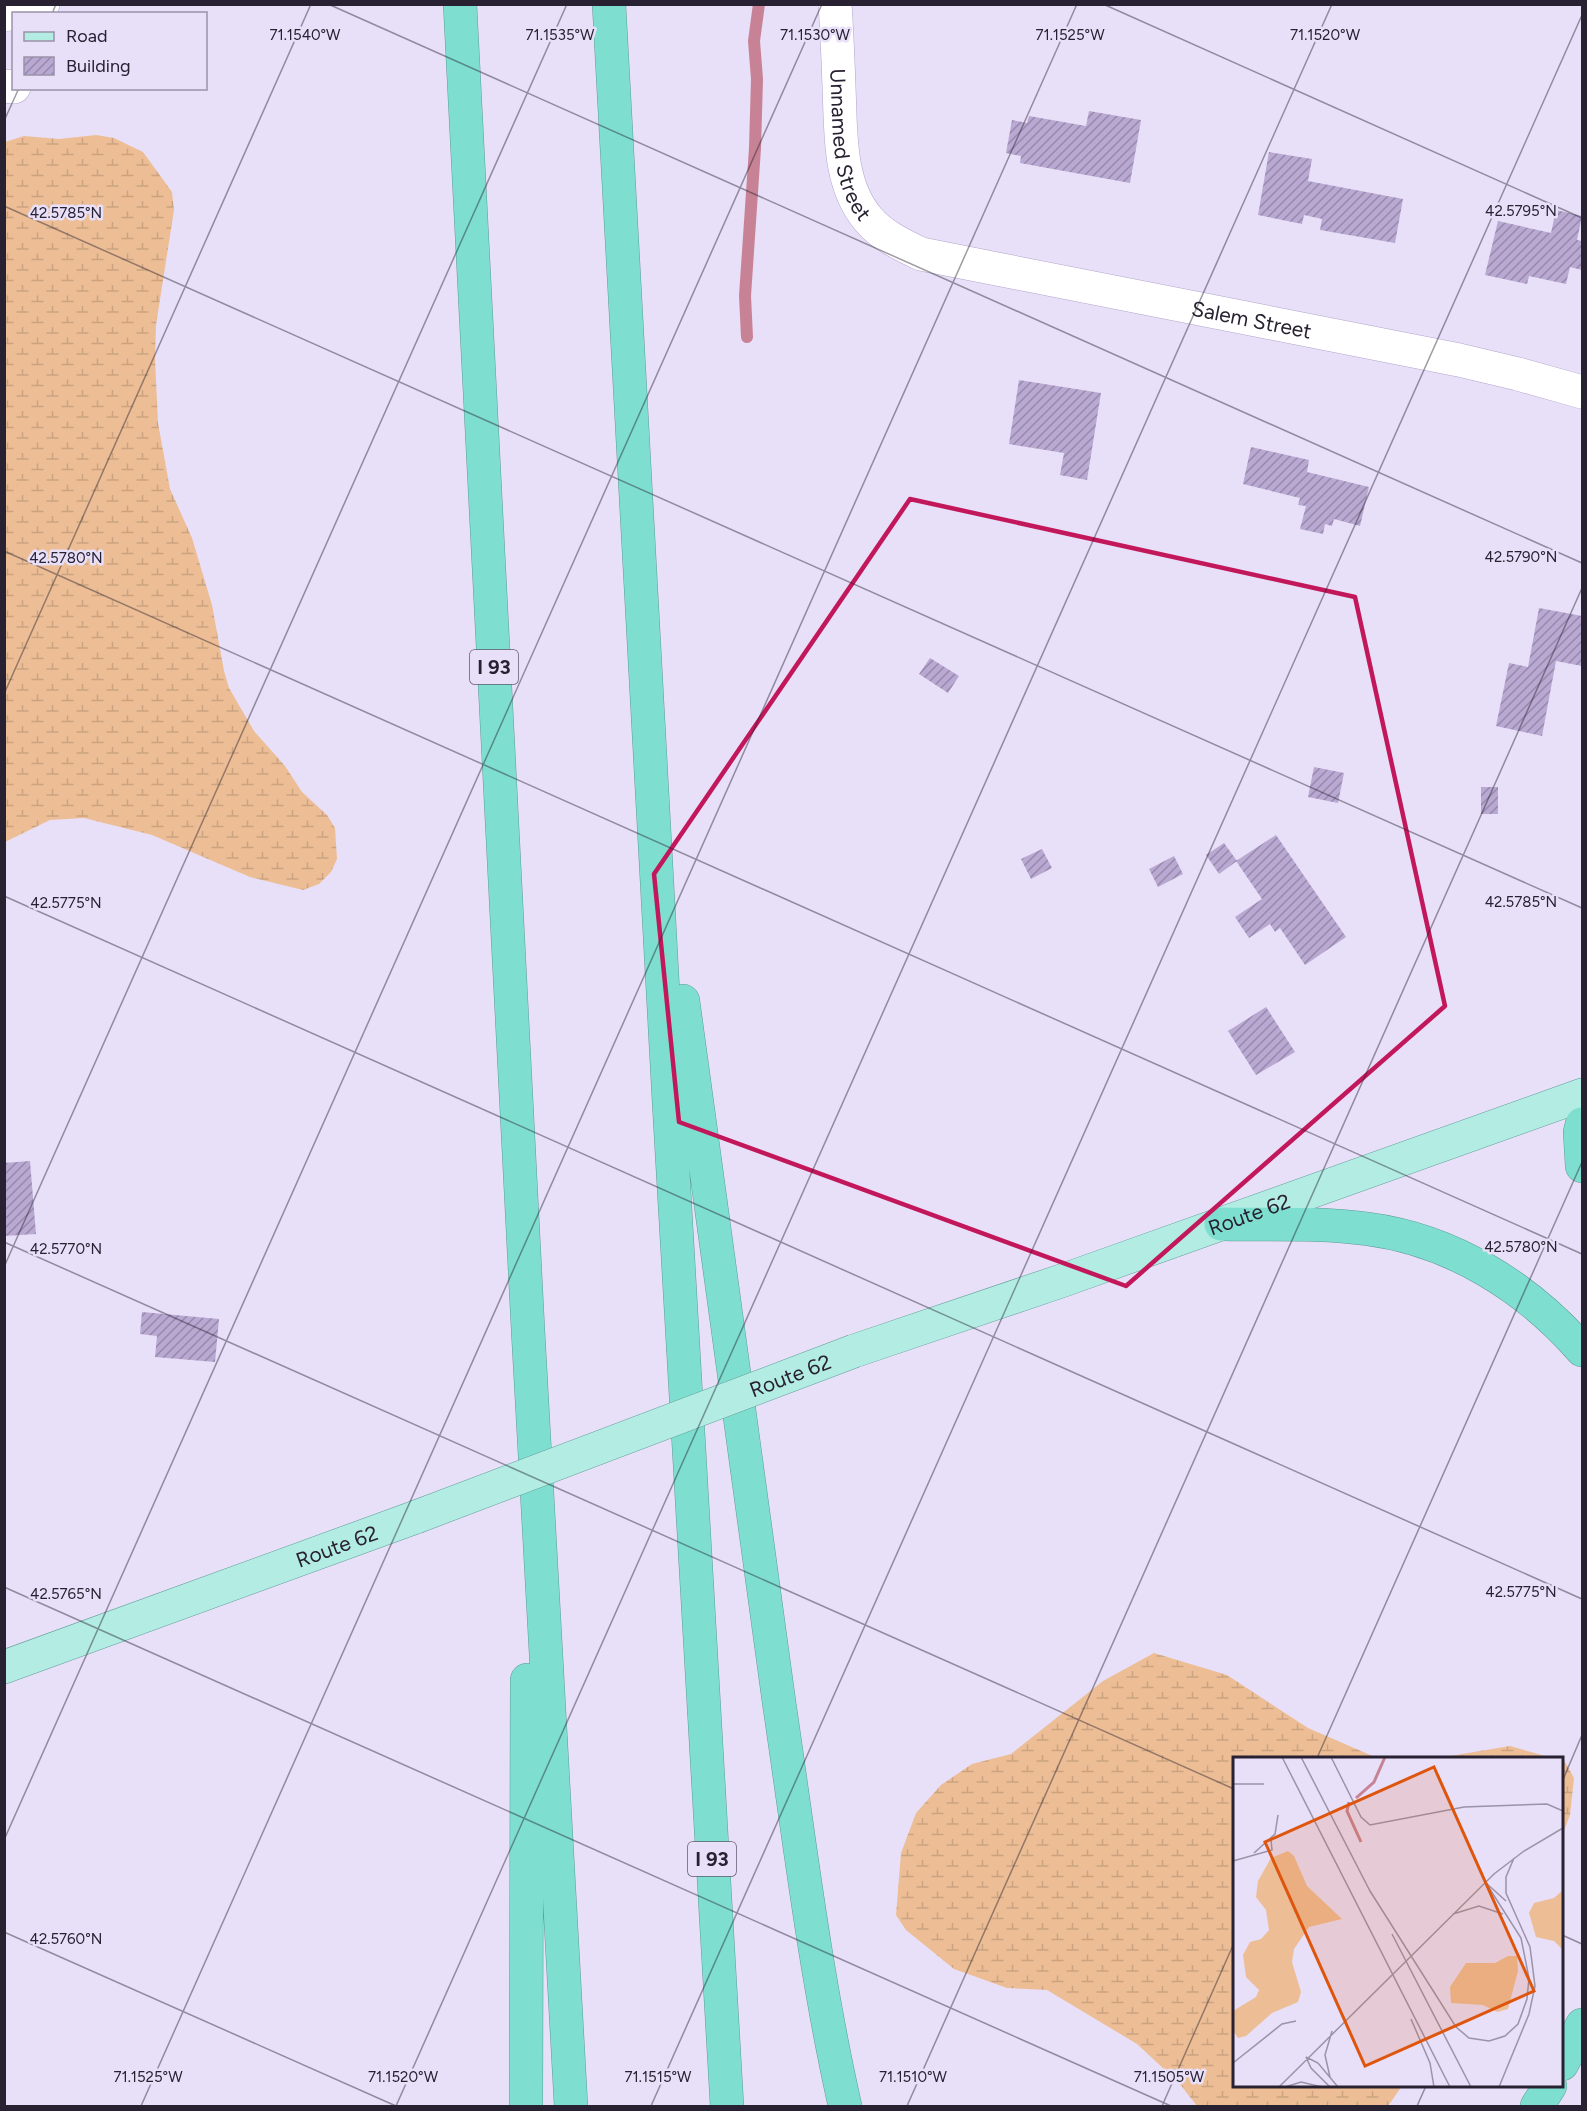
<svg xmlns="http://www.w3.org/2000/svg" width="1587" height="2111" viewBox="0 0 1587 2111" font-family="Figtree,sans-serif">
<style>
.wetland{fill:url(#wetland-marsh)}
.lines{fill:none;stroke-linecap:round;stroke-linejoin:round}
.stream{stroke:#c78395;stroke-width:12}
.building{fill:url(#building-hatch)}
.minor-casing{stroke:#b3a4cc;stroke-width:34}
.major-casing{stroke:#609c98;stroke-width:34}
.highway-casing{stroke:#609c98;stroke-width:34}
.minor{stroke:#fff;stroke-width:33}
.major{stroke:#b2ece3;stroke-width:33}
.highway{stroke:#7edfd0;stroke-width:33}
.major-bridge-casing{stroke:#609c98;stroke-width:34;stroke-linecap:butt}
.major-bridge{stroke:#b2ece3;stroke-width:33}
.marked{fill:none;stroke:#c2185b;stroke-width:4.5;stroke-linejoin:round}
.ticks{fill:none;stroke:#282131;stroke-width:1.5;stroke-opacity:0.45}
.labels{text-anchor:middle;dominant-baseline:central;stroke-width:5;stroke-linejoin:round;paint-order:stroke}
.shield{fill:#e8dff8;stroke:#625a6d;stroke-width:1.5}
.shield-label{font-size:20px;font-weight:bold;fill:#282131}
.street-label{font-size:21px;fill:#282131;stroke:#e8dff8}
.inset-river{fill:none;stroke:#c78395;stroke-width:3}
.inset-road{fill:none;stroke:#9b93a8;stroke-width:1.5}
.view{fill:#de560e;fill-opacity:0.15;stroke:#de560e;stroke-width:3}
.inset-edge{fill:none;stroke:#282131;stroke-width:3}
.ticks-label{font-size:15px;text-anchor:middle;fill:#282131;stroke:#e8dff8;stroke-width:5;stroke-linejoin:round;paint-order:stroke}
</style>
<defs>
<pattern id="wetland-marsh" width="20" height="14" patternUnits="userSpaceOnUse" patternTransform="scale(1.5)"><rect width="20" height="14" fill="#edbe95"/><path d="M1 5h8M5 5V1M11 12h8M15 12V8" fill="none" stroke="#cba381"/></pattern>
<pattern id="building-hatch" width="6" height="6" patternUnits="userSpaceOnUse" patternTransform="scale(1.5)"><rect width="6" height="6" fill="#b9a9d2"/><path d="M-1 1l2-2M0 6l6-6M5 7l2-2" fill="none" stroke="#9689ab"/></pattern>
</defs>
<rect width="100%" height="100%" fill="#e8dff8"/>
<path class="wetland" d="M 96,135 L 114,138 L 143,152 L 172,192 L 174,210 L 156,325 L 155,358 L 158,423 L 170,489 L 192,538 L 212,605 L 224,671 L 229,688 L 254,731 L 285,766 L 302,792 L 327,815 L 335,828 L 337,859 L 331,872 L 319,884 L 303,890 L 250,877 L 152,835 L 84,818 L 50,820 L 5,842 L 5,142 L 24,136 L 59,139 Z
M 1154,1653 L 1227,1675 L 1308,1728 L 1377,1758 L 1385,1758 L 1234,1758 L 1234,2086 L 1402,2086 L 1388,2106 L 1197,2106 L 1179,2083 L 1137,2044 L 1047,1990 L 1007,1988 L 954,1969 L 906,1930 L 896,1915 L 901,1853 L 916,1813 L 941,1785 L 972,1764 L 1011,1754 L 1103,1681 Z
M 1510,1746 L 1552,1758 L 1438,1758 Z
M 1562,1761 L 1565,1762 L 1574,1778 L 1570,1815 L 1562,1836 Z"/>
<g class="lines">
<path class="stream" d="M 747,337 L 745,296 L 755,148 L 757,79 L 754,41 L 759,4"/>
</g>
<path class="building" d="M 1089,111 L 1141,120 L 1130,183 L 1020,163 L 1021,156 L 1006,153 L 1012,120 L 1027,123 L 1029,116 L 1086,126 Z
M 1269,152 L 1312,159 L 1308,181 L 1403,199 L 1395,243 L 1320,230 L 1322,219 L 1304,215 L 1302,224 L 1258,215 Z
M 1556,210 L 1582,216 L 1577,240 L 1582,241 L 1582,270 L 1570,267 L 1566,284 L 1529,276 L 1527,284 L 1485,275 L 1498,221 L 1551,233 Z
M 1019,380 L 1101,393 L 1087,480 L 1060,475 L 1064,453 L 1009,444 Z
M 1251,447 L 1309,460 L 1307,472 L 1369,487 L 1360,526 L 1334,519 L 1332,526 L 1325,524 L 1323,534 L 1300,529 L 1306,506 L 1298,505 L 1300,498 L 1243,484 Z
M 1539,608 L 1582,616 L 1582,666 L 1556,661 L 1542,736 L 1496,726 L 1509,663 L 1528,667 Z
M 930,658 L 959,676 L 948,693 L 919,674 Z
M 1314,767 L 1344,773 L 1338,803 L 1308,797 Z
M 1481,787 L 1498,787 L 1498,814 L 1481,814 Z
M 1276,835 L 1346,937 L 1305,965 L 1280,928 L 1275,932 L 1270,924 L 1249,938 L 1235,917 L 1262,899 L 1236,861 Z
M 1224,843 L 1237,861 L 1219,874 L 1206,855 Z
M 1042,849 L 1052,868 L 1031,879 L 1021,859 Z
M 1174,856 L 1183,874 L 1158,887 L 1149,869 Z
M 1266,1007 L 1295,1052 L 1256,1075 L 1228,1031 Z
M 30,1161 L 36,1234 L 4,1236 L 4,1163 Z
M 142,1312 L 219,1319 L 215,1362 L 155,1357 L 157,1336 L 140,1334 Z"/>
<g class="lines">
<defs>
<g id="minor">
<path id="s1" d="M 835,4 C 837,32 838,59 839,87 C 841,130 838,184 868,219 C 881,235 902,245 921,254 L 1459,360 L 1518,374 L 1582,392"/>
<path d="M 4,15 L 43,4"/>
<path d="M 4,86 L 14,87"/>
</g>
<g id="major">
<path id="s2" d="M 854,1351 L 1064,1280 L 1582,1095"/>
<path id="s3" d="M 4,1667 L 416,1517"/>
</g>
<path id="highway" d="M 460,4 L 528,1330 L 571,2106
M 609,4 C 631,371 649,737 669,1103 C 688,1438 708,1772 727,2106
M 683,1001 C 715,1235 745,1469 779,1702 C 799,1837 815,1973 845,2106
M 1582,1124 L 1580,1132 L 1582,1166
M 1221,1224 C 1269,1225 1320,1222 1368,1229 C 1452,1240 1527,1287 1582,1350
M 1562,2064 L 1582,2025
M 526,2106 L 527,1680
M 1537,2106 L 1550,2086"/>
</defs>
<use href="#minor" class="minor-casing"/>
<use href="#major" class="major-casing"/>
<use href="#highway" class="highway-casing"/>
<use href="#minor" class="minor"/>
<use href="#major" class="major"/>
<use href="#highway" class="highway"/>
<defs>
<g id="major-bridge">
<path id="s4" d="M 416,1517 L 854,1351"/>
</g>
</defs>
<use href="#major-bridge" class="major-bridge-casing"/>
<use href="#major-bridge" class="major-bridge"/>
</g>
<path class="marked" d="M 910,499 L 1355,597 L 1445,1006 L 1126,1286 L 679,1122 L 654,874 Z"/>
<path class="ticks" d="M 328,4 L 1582,563M 1103,4 L 1582,218M 52,14 L 56,4M 4,121 L 19,88M 4,206 L 1582,908M 4,551 L 1582,1254M 4,694 L 311,4M 4,896 L 1582,1599M 4,1242 L 1234,1789M 4,1267 L 567,4M 4,1587 L 1171,2106M 1317,1758 L 1582,1162M 1562,1782 L 1582,1735M 4,1840 L 822,4M 4,1932 L 396,2106M 1562,1935 L 1582,1944M 141,2106 L 1077,4M 396,2106 L 1332,4M 651,2106 L 1582,15M 907,2106 L 1582,588M 1162,2106 L 1234,1943M 1417,2106 L 1426,2086"/>
<g class="labels">
<g class="shield">
<rect x="470" y="650" width="48" height="34" rx="4.5"/>
<rect x="688" y="1842" width="48" height="34" rx="4.5"/>
</g>
<g class="shield-label">
<text x="494" y="667">I 93</text>
<text x="712" y="1859">I 93</text>
</g>
<g class="street-label">
<text stroke="none"><textPath href="#s1" startOffset="142">Unnamed Street</textPath></text>
<text stroke="none"><textPath href="#s1" startOffset="622">Salem Street</textPath></text>
<text stroke="none"><textPath href="#s2" startOffset="418">Route 62</textPath></text>
<text stroke="none"><textPath href="#s4" startOffset="400">Route 62</textPath></text>
<text stroke="none"><textPath href="#s3" startOffset="354">Route 62</textPath></text>
</g>
</g>
<g transform="translate(1233 1757)">
<rect width="330" height="330" fill="#e8dff8"/>
<path d="M 55,94 L 61,99 L 74,129 L 109,162 L 76,170 L 61,192 L 59,205 L 68,235 L 65,245 L 39,256 L 13,279 L 5,281 L 0,274 L 0,254 L 23,240 L 26,233 L 13,220 L 10,198 L 17,185 L 28,182 L 36,173 L 33,153 L 23,140 L 25,124 L 38,101 ZM 330,133 L 330,193 L 321,184 L 303,180 L 296,156 L 301,146 L 321,141 ZM 275,199 L 284,199 L 285,214 L 275,252 L 264,255 L 250,248 L 218,246 L 217,230 L 233,206 L 262,206 Z" fill="#edbe95"/>
<path class="inset-river" d="M 123,41 L 141,25 L 152,0M 116,45 L 114,54 L 128,85"/>
<path class="inset-road" d="M 49,0 L 217,330M 68,0 L 138,136M 98,0 L 128,60 L 137,68 L 231,50 L 314,47 L 330,54M 0,27 L 31,27M 21,96 L 42,77 L 45,58M 0,104 L 39,93 L 38,83M 253,126 L 273,144M 137,134 L 223,270 L 236,281 L 256,284 L 272,279 L 285,267 L 294,242 L 296,221 L 288,181 L 253,126M 220,157 L 246,149 L 270,157M 159,177 L 238,330M 178,262 L 197,306 L 201,330M 73,300 L 85,306 L 105,330M 73,300 L 78,311 L 97,330M 0,306 L 49,267 L 63,264M 97,320 L 92,298 L 99,274M 46,330 L 261,117 L 291,94 L 330,71M 52,330 L 68,325 L 89,330M 266,330 L 296,257 L 302,229 L 297,190 L 273,136 L 273,120 L 281,101"/>
<path class="view" d="M 201,10 L 301,234 L 132,309 L 32,85 Z"/>
<rect width="330" height="330" class="inset-edge"/>
</g>
<g class="ticks-label">
<text x="305" y="40">71.1540°W</text>
<text x="560" y="40">71.1535°W</text>
<text x="815" y="40">71.1530°W</text>
<text x="1325" y="40">71.1520°W</text>
<text x="1070" y="40">71.1525°W</text>
<text x="1521" y="216">42.5795°N</text>
<text x="66" y="218">42.5785°N</text>
<text x="1521" y="562">42.5790°N</text>
<text x="66" y="563">42.5780°N</text>
<text x="1521" y="907">42.5785°N</text>
<text x="66" y="908">42.5775°N</text>
<text x="1521" y="1252">42.5780°N</text>
<text x="66" y="1254">42.5770°N</text>
<text x="1521" y="1597">42.5775°N</text>
<text x="66" y="1599">42.5765°N</text>
<text x="66" y="1944">42.5760°N</text>
<text x="148" y="2082">71.1525°W</text>
<text x="403" y="2082">71.1520°W</text>
<text x="658" y="2082">71.1515°W</text>
<text x="913" y="2082">71.1510°W</text>
<text x="1169" y="2082">71.1505°W</text>
</g>
<rect width="1587" height="2111" fill="none" stroke="#282131" stroke-width="12"/>
<rect x="12" y="12" width="195" height="78" fill="#e8dff8" stroke="#9b93a8" stroke-width="1.5"/>
<rect x="24" y="32" width="30" height="9" fill="#b2ece3" stroke="#9b93a8" stroke-width="1.5"/>
<text x="66" y="42" font-size="18" fill="#282131">Road</text>
<rect x="24" y="57" width="30" height="18" fill="url(#building-hatch)" stroke="#9b93a8" stroke-width="1.5"/>
<text x="66" y="72" font-size="18" fill="#282131">Building</text>
</svg>
